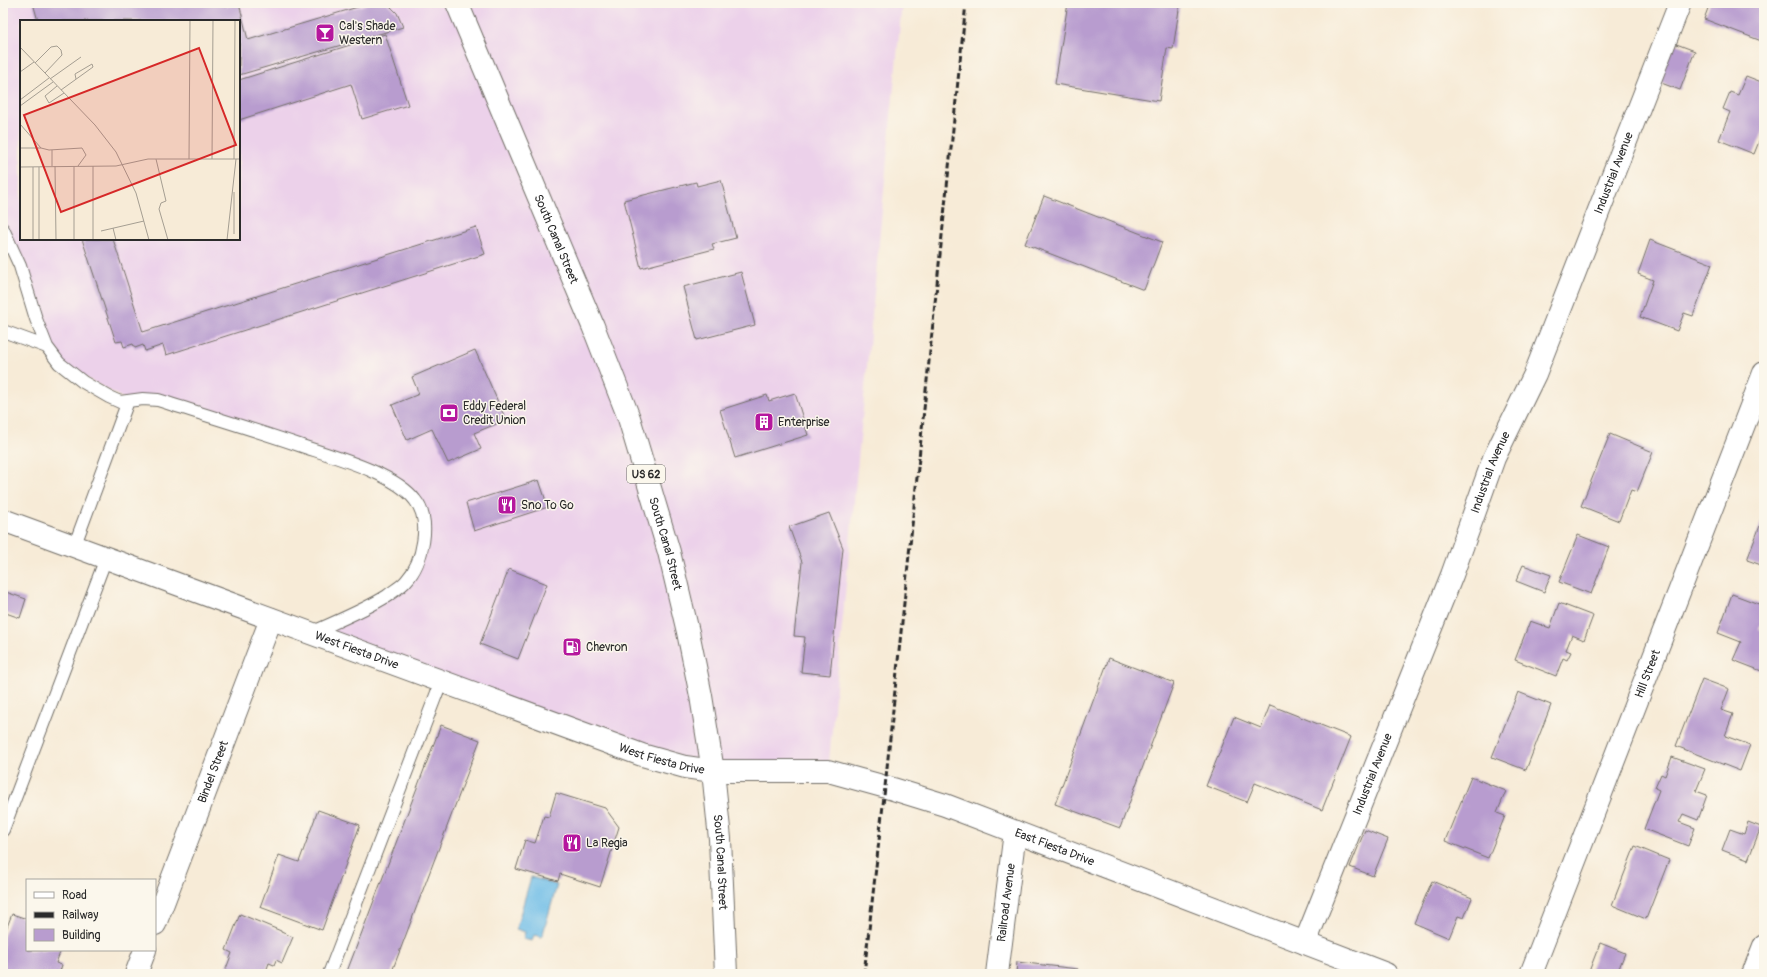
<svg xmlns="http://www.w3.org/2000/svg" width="1767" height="977" viewBox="0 0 1767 977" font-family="Pangolin,sans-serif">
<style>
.built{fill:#ecd1ea;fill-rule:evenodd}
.water{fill:#6cbce7;stroke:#4c7489}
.building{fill:#b89ccf}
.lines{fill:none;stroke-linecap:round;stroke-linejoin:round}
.lane-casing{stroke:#726e67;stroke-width:14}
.street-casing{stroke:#726e67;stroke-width:24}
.highway-casing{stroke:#726e67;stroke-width:24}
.lane{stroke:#fff;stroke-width:12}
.street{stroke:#fff;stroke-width:22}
.highway{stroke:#fff;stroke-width:22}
.rail{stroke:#2b2b2b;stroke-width:3;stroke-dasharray:6 3;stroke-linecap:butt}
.labels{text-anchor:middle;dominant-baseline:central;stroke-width:3;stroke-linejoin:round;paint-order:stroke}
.shield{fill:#fbf7ec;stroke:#696865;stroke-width:1}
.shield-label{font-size:11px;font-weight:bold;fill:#2b2b2b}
.poi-label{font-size:12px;fill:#2b2b2b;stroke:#fbf7ec;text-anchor:start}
.street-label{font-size:12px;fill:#2b2b2b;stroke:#fbf7ec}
.inset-road{fill:none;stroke:#a59e92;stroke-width:1}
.view{fill:#d62828;fill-opacity:0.15;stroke:#d62828;stroke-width:2}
.inset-edge{fill:none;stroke:#2b2b2b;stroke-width:2}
</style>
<rect width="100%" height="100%" fill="#fbf7ec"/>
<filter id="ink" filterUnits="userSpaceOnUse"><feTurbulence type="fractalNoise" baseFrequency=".025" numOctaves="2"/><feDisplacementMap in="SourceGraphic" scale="8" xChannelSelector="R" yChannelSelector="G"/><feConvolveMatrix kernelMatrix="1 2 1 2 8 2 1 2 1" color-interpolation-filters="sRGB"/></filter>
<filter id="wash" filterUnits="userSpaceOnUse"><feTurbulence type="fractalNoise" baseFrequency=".012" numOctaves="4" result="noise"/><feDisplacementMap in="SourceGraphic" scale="16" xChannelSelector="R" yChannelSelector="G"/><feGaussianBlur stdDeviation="0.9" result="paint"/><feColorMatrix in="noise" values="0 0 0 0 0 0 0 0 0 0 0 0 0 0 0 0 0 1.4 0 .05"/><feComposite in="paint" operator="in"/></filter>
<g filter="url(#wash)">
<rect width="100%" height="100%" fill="#f7ebd7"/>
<path class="built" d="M 3,3 L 902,3 L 828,771 L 713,771 L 311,633 L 406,581 L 424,539 L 416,500 L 361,465 L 158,400 L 128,401 L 59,363 L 3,229 ZM 21,21 L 239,21 L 239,239 L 21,239 Z"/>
<path class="water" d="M 531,877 L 557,885 L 542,937 L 534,935 L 532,941 L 523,939 L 525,932 L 516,929 Z"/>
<g id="blocks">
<path class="building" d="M 33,3 L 225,3 L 226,7 L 239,3 L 248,40 L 371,3 L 387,3 L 397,13 L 403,27 L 239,75 L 239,21 L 38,21 Z
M 1068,3 L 1180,3 L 1173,49 L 1167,48 L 1159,101 L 1055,84 Z
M 1710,3 L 1764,3 L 1764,42 L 1704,19 Z
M 385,34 L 408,105 L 362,119 L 351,84 L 239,120 L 239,80 Z
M 1671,42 L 1695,51 L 1680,90 L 1656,81 Z
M 1746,76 L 1764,83 L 1764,129 L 1754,154 L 1719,140 L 1730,112 L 1723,109 L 1730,92 L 1738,95 Z
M 721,180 L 736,238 L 712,244 L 714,249 L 641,268 L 624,200 L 696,182 L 697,186 Z
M 1044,196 L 1162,242 L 1144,290 L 1025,244 Z
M 476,227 L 485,254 L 166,355 L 163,345 L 145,351 L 143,345 L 135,348 L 133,344 L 124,347 L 122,341 L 116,342 L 82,239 L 113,239 L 143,332 Z
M 1650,240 L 1712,264 L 1693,316 L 1684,313 L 1677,331 L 1640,317 L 1653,280 L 1638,274 Z
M 741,272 L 755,325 L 697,340 L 683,287 Z
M 475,350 L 506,420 L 474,433 L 481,449 L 448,463 L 432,429 L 407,440 L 392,405 L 419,394 L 412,377 Z
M 795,393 L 808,435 L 735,458 L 720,410 L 767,395 L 769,401 Z
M 1610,434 L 1653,452 L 1637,492 L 1631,490 L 1619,521 L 1581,506 Z
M 539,480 L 548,507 L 474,531 L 466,503 Z
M 829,513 L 843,548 L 830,675 L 801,672 L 805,637 L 794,636 L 802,562 L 789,527 Z
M 1764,515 L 1764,566 L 1747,560 Z
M 1578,535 L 1609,547 L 1591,594 L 1559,582 Z
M 1523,565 L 1551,575 L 1544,592 L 1516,581 Z
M 509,569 L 547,584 L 518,659 L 480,644 Z
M 3,591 L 26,599 L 20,618 L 3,612 Z
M 1732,594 L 1764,606 L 1764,616 L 1759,629 L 1764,630 L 1764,672 L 1733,660 L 1741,642 L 1718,633 Z
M 1559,603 L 1593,616 L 1584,640 L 1572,635 L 1566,650 L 1571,652 L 1567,660 L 1563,658 L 1556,676 L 1515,660 L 1530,621 L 1550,628 Z
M 1109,658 L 1174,683 L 1120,828 L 1055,804 Z
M 1702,679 L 1729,689 L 1721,710 L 1733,714 L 1725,736 L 1750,745 L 1740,771 L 1676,746 Z
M 1518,692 L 1551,705 L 1526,770 L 1492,757 Z
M 1270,705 L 1351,737 L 1322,810 L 1255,783 L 1247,802 L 1206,786 L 1234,717 L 1261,728 Z
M 441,725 L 480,740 L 391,974 L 346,974 Z
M 1672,757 L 1705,769 L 1696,791 L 1707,795 L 1698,820 L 1683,814 L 1679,822 L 1695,828 L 1688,846 L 1644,829 L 1659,790 L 1655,788 L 1661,774 L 1665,776 Z
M 1471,777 L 1506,791 L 1497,813 L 1505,816 L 1488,858 L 1445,841 Z
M 556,793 L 605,808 L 619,827 L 600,887 L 560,874 L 558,881 L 516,869 L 525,840 L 535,843 L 544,816 L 549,817 Z
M 318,810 L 360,825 L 322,930 L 260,907 L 279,855 L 299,862 Z
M 1748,822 L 1761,827 L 1748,860 L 1722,850 L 1730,829 L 1744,834 Z
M 1365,830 L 1388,839 L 1373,876 L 1350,867 Z
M 1635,846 L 1669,860 L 1646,919 L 1612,905 Z
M 1432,881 L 1472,898 L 1464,918 L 1458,916 L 1449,938 L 1414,923 Z
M 12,914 L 27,919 L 27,950 L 61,950 L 56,963 L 62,965 L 59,974 L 3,974 L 3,937 Z
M 240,914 L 281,931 L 281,932 L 293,937 L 282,963 L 276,960 L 274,965 L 269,963 L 265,974 L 224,974 L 232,953 L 226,950 Z
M 1600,943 L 1625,953 L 1618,971 L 1626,974 L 1588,974 Z
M 1017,962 L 1078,969 L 1077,974 L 1016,974 Z"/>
</g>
</g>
<g filter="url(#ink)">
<use href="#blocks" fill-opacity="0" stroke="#726e67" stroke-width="1"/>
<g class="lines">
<defs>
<path id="lane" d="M 3,229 L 20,266 L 36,319 L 47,347
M 3,331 L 47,347 L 59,363 L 83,382 L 109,397 L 120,402 L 143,399 L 158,400 C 205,415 252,429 299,445 C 331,456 395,473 415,500 C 432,520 423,563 406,581 C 401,587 393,591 387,596 C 363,611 337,621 311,633
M 74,547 L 128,401
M 3,830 L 106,558
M 329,974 L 441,682"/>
<g id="street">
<path id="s1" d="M 3,520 L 642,755 L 685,767 L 713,771 L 828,771 L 893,789 L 945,805 L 1386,974"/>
<path id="s2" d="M 155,924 L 271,619"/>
<path id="s3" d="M 1305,943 L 1452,575 L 1494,458 L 1535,374 L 1680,3"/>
<path d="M 136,974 L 145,950"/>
<path id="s4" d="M 997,974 L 1015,832"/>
<path id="s5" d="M 1531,974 L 1764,373"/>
<path d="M 1753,974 L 1764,946"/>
</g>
<g id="highway">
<path id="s6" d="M 457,3 L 593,326 L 629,418 L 669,552 L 688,632 L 701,696 L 713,771 L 720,839 L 726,974"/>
</g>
</defs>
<use href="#lane" class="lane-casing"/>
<use href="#street" class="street-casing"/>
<use href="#highway" class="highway-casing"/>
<use href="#lane" class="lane"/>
<use href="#street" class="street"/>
<use href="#highway" class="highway"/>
<path class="rail" d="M 864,974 L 885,787 L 966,3"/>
</g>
</g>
<defs>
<symbol id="bar-square" viewBox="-11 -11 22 22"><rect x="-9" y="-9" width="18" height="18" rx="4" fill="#b5179e" stroke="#fbf7ec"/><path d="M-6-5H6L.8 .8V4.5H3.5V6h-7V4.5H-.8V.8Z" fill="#fff"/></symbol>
<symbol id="bank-square" viewBox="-11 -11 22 22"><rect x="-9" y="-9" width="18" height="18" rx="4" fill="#b5179e" stroke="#fbf7ec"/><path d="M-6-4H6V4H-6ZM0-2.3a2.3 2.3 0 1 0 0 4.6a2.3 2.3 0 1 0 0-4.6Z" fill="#fff"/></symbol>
<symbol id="building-square" viewBox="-11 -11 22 22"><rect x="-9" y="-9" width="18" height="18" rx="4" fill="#b5179e" stroke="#fbf7ec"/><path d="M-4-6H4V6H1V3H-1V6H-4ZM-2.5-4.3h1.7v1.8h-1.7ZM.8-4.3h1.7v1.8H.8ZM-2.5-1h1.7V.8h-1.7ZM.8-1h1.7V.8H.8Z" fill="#fff"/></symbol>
<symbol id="restaurant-square" viewBox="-11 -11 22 22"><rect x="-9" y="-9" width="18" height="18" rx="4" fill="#b5179e" stroke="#fbf7ec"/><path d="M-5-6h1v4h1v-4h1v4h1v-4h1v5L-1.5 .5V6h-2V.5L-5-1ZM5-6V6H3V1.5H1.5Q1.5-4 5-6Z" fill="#fff"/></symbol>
<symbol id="fuel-square" viewBox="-11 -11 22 22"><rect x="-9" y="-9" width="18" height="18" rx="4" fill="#b5179e" stroke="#fbf7ec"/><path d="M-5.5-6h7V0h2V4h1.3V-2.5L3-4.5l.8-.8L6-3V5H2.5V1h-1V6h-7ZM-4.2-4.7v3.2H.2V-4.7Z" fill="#fff"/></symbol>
</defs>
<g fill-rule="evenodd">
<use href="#bar-square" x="314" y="22" width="22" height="22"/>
<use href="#bank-square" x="438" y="402" width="22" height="22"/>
<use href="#building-square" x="753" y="411" width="22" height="22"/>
<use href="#restaurant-square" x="496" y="494" width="22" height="22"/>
<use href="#fuel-square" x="561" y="636" width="22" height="22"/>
<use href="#restaurant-square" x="561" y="832" width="22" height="22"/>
</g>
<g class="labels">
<rect class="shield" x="627" y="465" width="38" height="18" rx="3"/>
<g class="shield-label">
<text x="646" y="474">US 62</text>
</g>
<g class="poi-label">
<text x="339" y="26">Cal's Shade<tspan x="339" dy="14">Western</tspan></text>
<text x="463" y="406">Eddy Federal<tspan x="463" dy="14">Credit Union</tspan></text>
<text x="778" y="422">Enterprise</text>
<text x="521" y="505">Sno To Go</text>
<text x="586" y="647">Chevron</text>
<text x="586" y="843">La Regia</text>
</g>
<g class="street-label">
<text stroke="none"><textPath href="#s3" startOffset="830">Industrial Avenue</textPath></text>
<text stroke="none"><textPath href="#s6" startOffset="256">South Canal Street</textPath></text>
<text stroke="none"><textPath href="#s3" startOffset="506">Industrial Avenue</textPath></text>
<text stroke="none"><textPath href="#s6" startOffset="580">South Canal Street</textPath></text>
<text stroke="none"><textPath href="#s1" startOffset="377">West Fiesta Drive</textPath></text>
<text stroke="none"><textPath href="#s5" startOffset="322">Hill Street</textPath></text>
<text stroke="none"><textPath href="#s1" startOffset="701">West Fiesta Drive</textPath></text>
<text stroke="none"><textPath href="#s2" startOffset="163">Bindel Street</textPath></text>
<text stroke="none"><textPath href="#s3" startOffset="182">Industrial Avenue</textPath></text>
<text stroke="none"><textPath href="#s1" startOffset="1108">East Fiesta Drive</textPath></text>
<text stroke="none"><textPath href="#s6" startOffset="904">South Canal Street</textPath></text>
<text stroke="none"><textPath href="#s4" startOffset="72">Railroad Avenue</textPath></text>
</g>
</g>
<g transform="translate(20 20)">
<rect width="220" height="220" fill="#f7ebd7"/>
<path class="inset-road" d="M 0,27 L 75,105 L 96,132 L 116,173 L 129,220M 15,43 L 31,27 L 37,26 L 41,30 L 42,35 L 25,53M 0,52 L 14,42M 30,59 L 61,37M 37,66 L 25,76 L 29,83 L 44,73M 41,70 L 73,47 L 72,44 L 55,54 L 56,59M 0,80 L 29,58M 0,86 L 33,62M 0,104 L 21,128M 0,128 L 21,128 L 29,130 L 62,128 L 66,135 L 58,146M 32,130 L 32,146M 136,139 L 146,181 L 141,183 L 139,189 L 148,220M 169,139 L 170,0M 192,139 L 193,0M 214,139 L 215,0M 35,146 L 36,220M 54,146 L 54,220M 73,146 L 73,220M 0,147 L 96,146 L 128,139 L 220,139M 19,147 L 19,220M 214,172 L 214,214M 93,208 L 96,220M 81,211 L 124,201M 13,220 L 13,147M 207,220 L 216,139"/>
<path class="view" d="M 179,28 L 216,125 L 41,192 L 4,95 Z"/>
<rect width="220" height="220" class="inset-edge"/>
</g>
<rect width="1767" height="977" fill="none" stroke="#fbf7ec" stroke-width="16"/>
<rect x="26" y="879" width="130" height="72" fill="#fbf7ec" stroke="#a8a59f"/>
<rect x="34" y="892" width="20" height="6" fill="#ffffff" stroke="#a8a59f"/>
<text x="62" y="899" font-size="12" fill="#2b2b2b">Road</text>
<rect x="34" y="912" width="20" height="6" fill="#2b2b2b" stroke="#a8a59f"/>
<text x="62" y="919" font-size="12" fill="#2b2b2b">Railway</text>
<rect x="34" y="929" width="20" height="12" fill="#b89ccf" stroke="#a8a59f"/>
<text x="62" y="939" font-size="12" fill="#2b2b2b">Building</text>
</svg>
